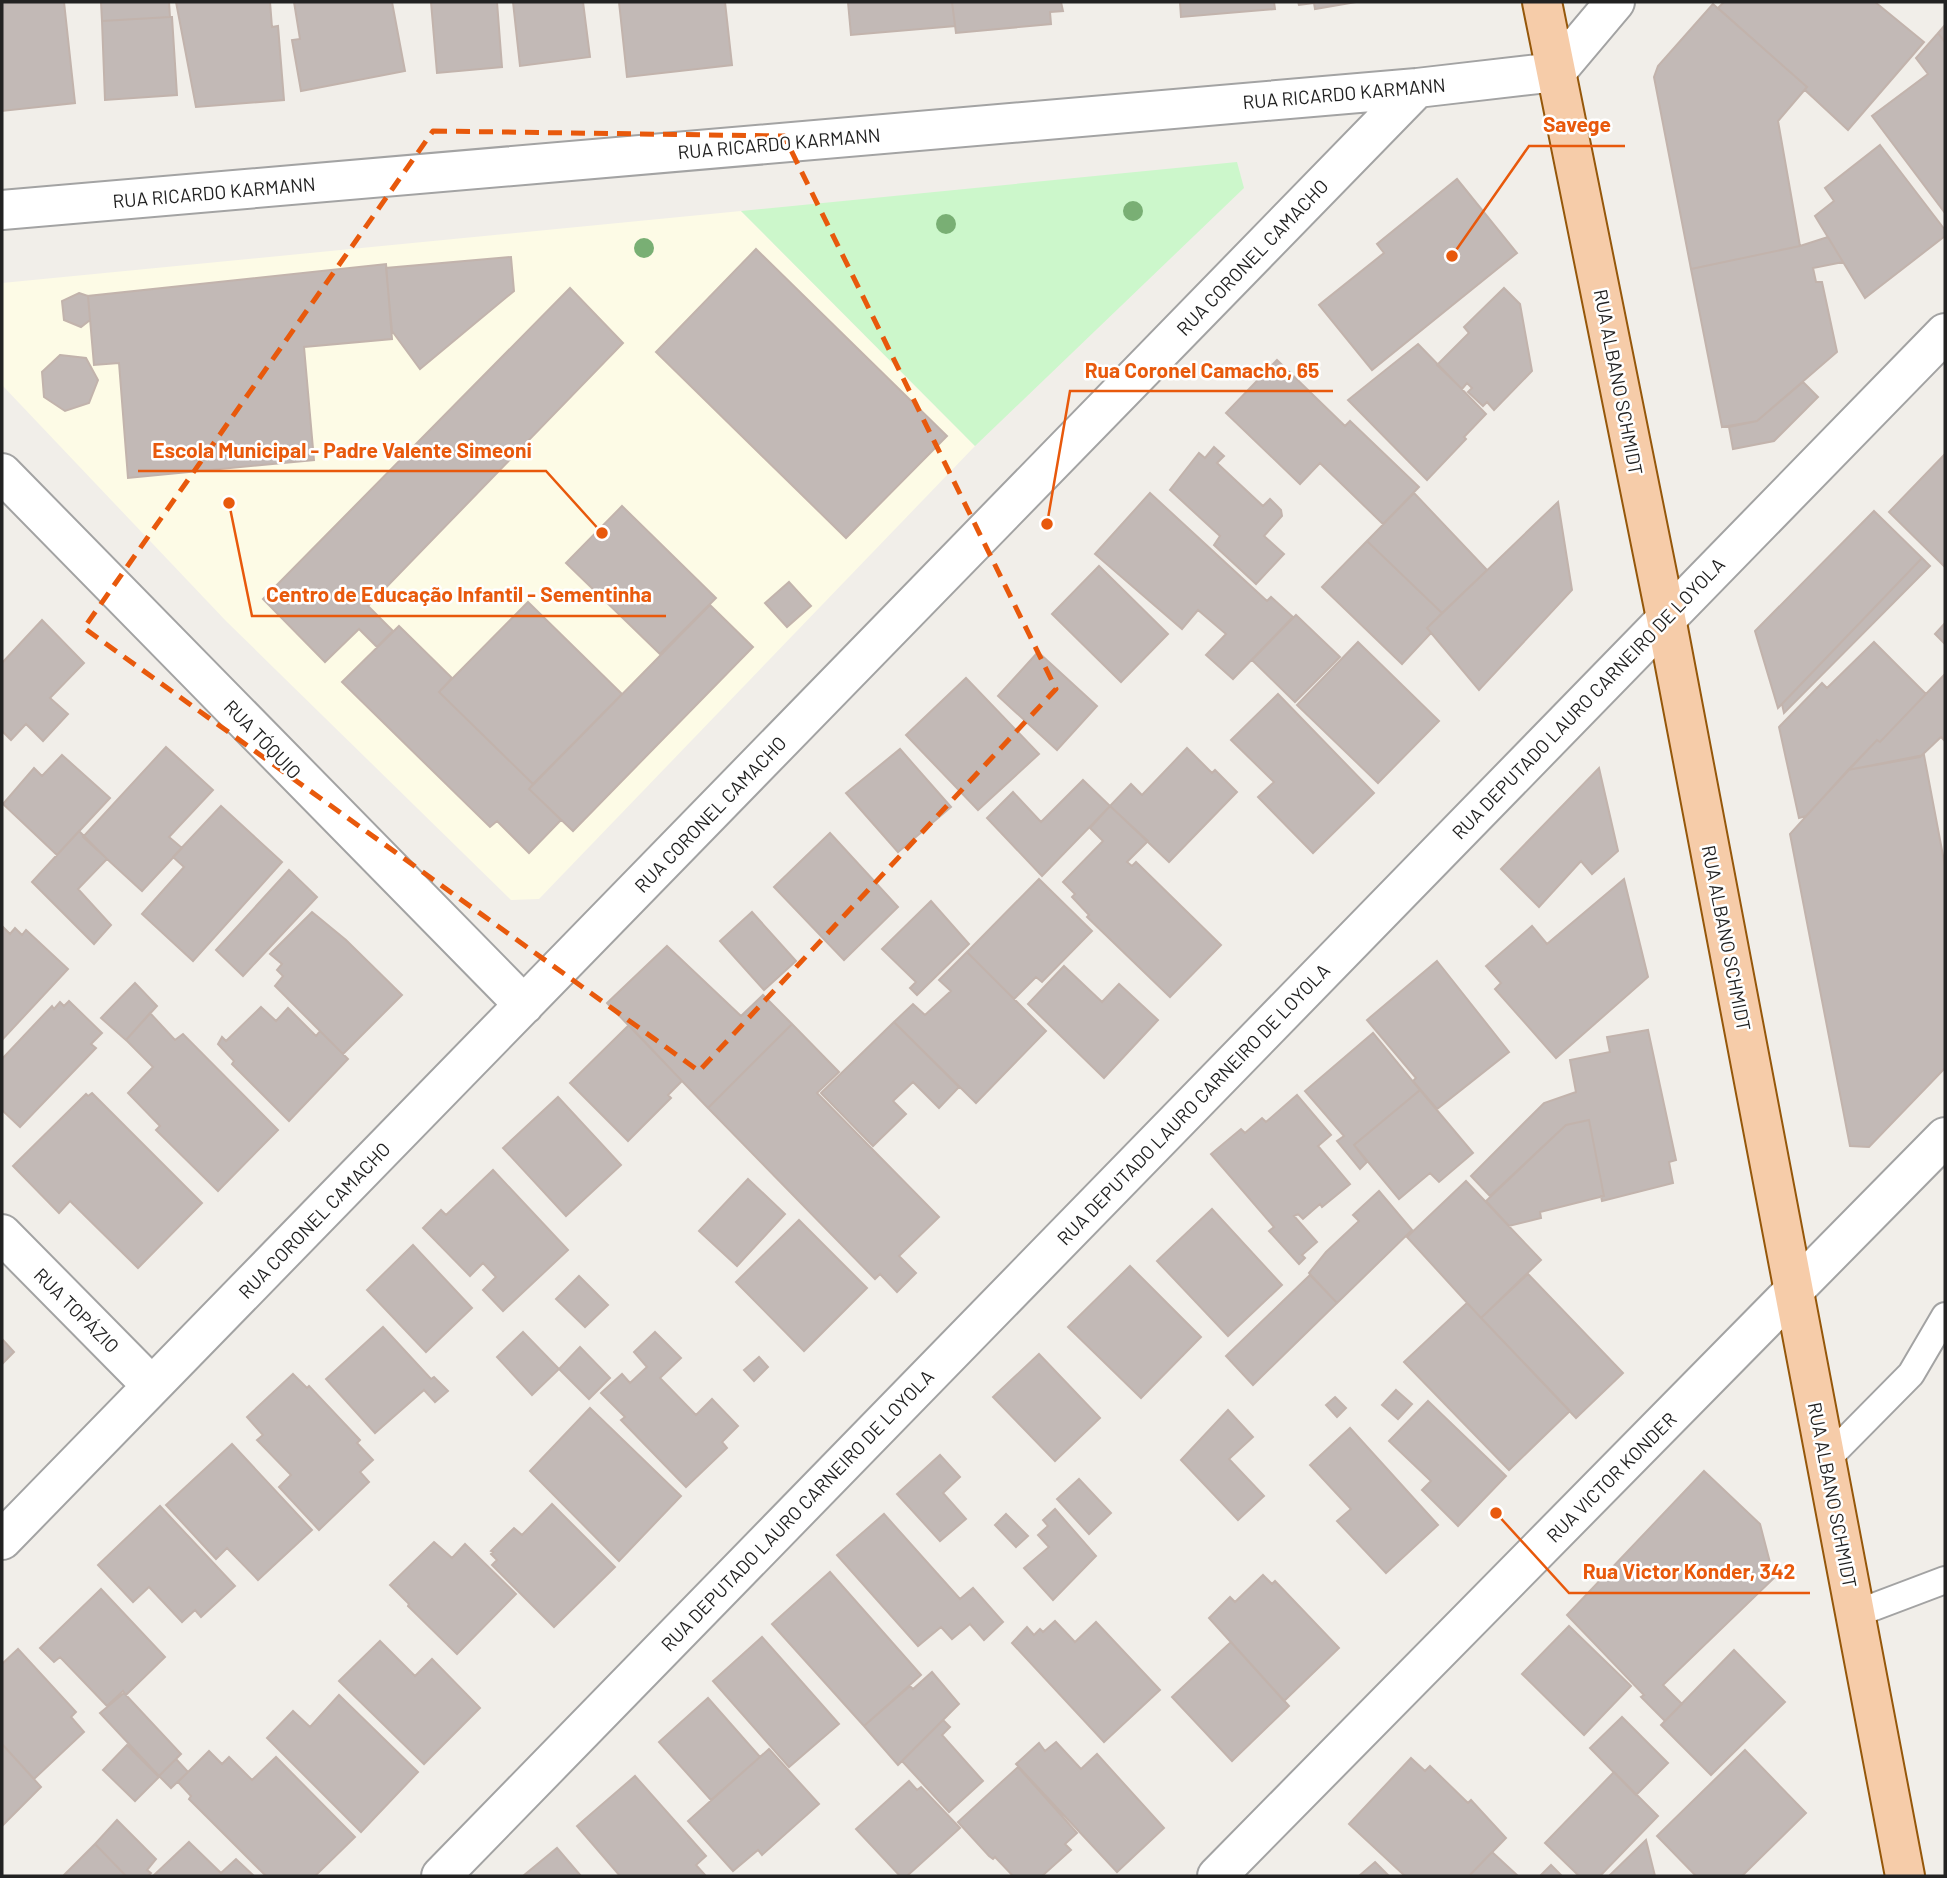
<svg xmlns="http://www.w3.org/2000/svg" width="1947" height="1878" viewBox="0 0 1947 1878" font-family="Barlow,sans-serif">
<style>
.education{fill:#fdfbe6}
.park{fill:#ccf7cb}
.building{fill:#c2b9b6;stroke:#c2b3ac;stroke-width:2}
.lines{fill:none;stroke-linecap:round;stroke-linejoin:round}
.service-casing{stroke:#a3a3a3;stroke-width:30}
.minor-casing{stroke:#a3a3a3;stroke-width:42}
.primary-casing{stroke:#95570a;stroke-width:42}
.service{stroke:#fff;stroke-width:26}
.minor{stroke:#fff;stroke-width:38}
.primary{stroke:#f6cca9;stroke-width:38}
.tree{fill:#79af74}
.marked{fill:none;stroke:#e8590c;stroke-width:5;stroke-dasharray:14 9;stroke-linejoin:round}
.labels{text-anchor:middle;dominant-baseline:central;stroke-width:5;stroke-linejoin:round;paint-order:stroke}
.street-label{font-size:19px;fill:#222;stroke:#fff}
.leader{fill:none;stroke:#e8590c;stroke-width:2.5}
.callout-dot{fill:#e8590c;stroke:#fff;stroke-width:2.5}
.callout-label{font-size:21px;text-anchor:middle;font-weight:bold;fill:#e8590c;stroke:#fff;stroke-width:5;stroke-linejoin:round;paint-order:stroke}
</style>
<rect width="100%" height="100%" fill="#f1eee9"/>
<path class="education" d="M 741,211 L 975,446 L 539,899 L 511,900 L 226,621 L 2,385 L 2,283 Z"/>
<path class="park" d="M 1237,162 L 1244,188 L 975,446 L 741,211 Z"/>
<path class="building" d="M 2,2 L 64,2 L 75,103 L 2,111 Z
M 101,2 L 169,2 L 170,17 L 102,21 Z
M 176,2 L 270,2 L 272,27 L 278,26 L 284,100 L 196,107 Z
M 294,2 L 392,2 L 405,71 L 301,91 L 292,40 L 300,39 Z
M 431,2 L 497,2 L 502,67 L 437,73 Z
M 513,2 L 583,2 L 590,57 L 520,66 Z
M 619,2 L 725,2 L 732,65 L 627,77 Z
M 848,2 L 952,2 L 955,26 L 851,35 Z
M 952,2 L 1061,2 L 1063,11 L 1050,12 L 1051,24 L 956,33 Z
M 1180,2 L 1274,2 L 1275,9 L 1181,17 Z
M 1298,2 L 1356,2 L 1315,9 L 1314,3 L 1299,5 Z
M 1724,2 L 1875,2 L 1924,42 L 1848,130 L 1805,90 L 1807,87 L 1718,8 Z
M 1713,4 L 1807,87 L 1778,121 L 1800,246 L 1691,269 L 1654,77 L 1658,66 Z
M 170,17 L 172,17 L 177,95 L 105,100 L 102,21 Z
M 1945,25 L 1945,42 L 1938,33 Z
M 1938,33 L 1945,42 L 1945,213 L 1872,116 L 1928,74 L 1916,58 Z
M 1880,145 L 1945,230 L 1945,236 L 1865,298 L 1815,216 L 1834,201 L 1825,188 Z
M 1457,179 L 1517,253 L 1372,370 L 1319,305 L 1384,253 L 1377,244 Z
M 1828,237 L 1843,262 L 1813,268 L 1816,282 L 1822,282 L 1837,352 L 1757,421 L 1722,427 L 1691,269 L 1800,246 Z
M 756,249 L 947,436 L 846,538 L 656,352 Z
M 511,257 L 514,291 L 420,369 L 392,331 L 386,268 Z
M 386,264 L 392,339 L 304,347 L 314,460 L 128,478 L 119,363 L 94,365 L 88,296 Z
M 570,288 L 623,343 L 368,606 L 393,631 L 377,647 L 359,629 L 325,662 L 263,599 Z
M 1504,288 L 1520,304 L 1532,371 L 1494,410 L 1487,402 L 1483,406 L 1468,392 L 1472,388 L 1467,383 L 1462,389 L 1437,365 L 1469,333 L 1464,327 Z
M 79,293 L 88,296 L 90,320 L 81,327 L 64,320 L 62,301 Z
M 1418,344 L 1486,414 L 1464,437 L 1466,439 L 1427,480 L 1348,400 Z
M 60,355 L 86,358 L 98,380 L 89,403 L 65,411 L 44,397 L 42,372 Z
M 1277,360 L 1345,426 L 1350,421 L 1419,487 L 1383,524 L 1320,463 L 1300,484 L 1226,413 Z
M 1803,382 L 1818,397 L 1774,441 L 1733,449 L 1729,427 L 1757,421 Z
M 1214,447 L 1224,456 L 1217,463 L 1263,506 L 1270,499 L 1281,510 L 1282,516 L 1264,536 L 1284,554 L 1256,584 L 1214,545 L 1220,536 L 1170,490 L 1199,453 L 1205,458 Z
M 1945,454 L 1945,567 L 1889,512 Z
M 1150,493 L 1267,601 L 1271,597 L 1293,617 L 1233,679 L 1206,655 L 1226,634 L 1198,610 L 1182,629 L 1095,554 Z
M 1414,493 L 1487,570 L 1442,613 L 1367,541 Z
M 1558,502 L 1572,590 L 1479,690 L 1427,628 Z
M 622,506 L 716,598 L 660,654 L 566,563 Z
M 1874,511 L 1922,558 L 1778,708 L 1755,631 Z
M 1367,541 L 1442,613 L 1427,628 L 1431,633 L 1402,664 L 1322,587 Z
M 1922,558 L 1930,566 L 1784,713 L 1782,704 Z
M 1099,566 L 1168,634 L 1121,682 L 1052,614 Z
M 789,582 L 811,606 L 787,627 L 765,603 Z
M 528,602 L 622,694 L 533,784 L 439,692 Z
M 710,605 L 753,647 L 573,831 L 529,789 Z
M 1296,615 L 1340,657 L 1295,702 L 1252,660 Z
M 42,620 L 84,663 L 50,698 L 68,714 L 43,741 L 26,724 L 11,740 L 2,731 L 2,663 Z
M 1945,623 L 1945,644 L 1935,634 Z
M 399,626 L 452,678 L 439,692 L 533,784 L 529,789 L 561,820 L 529,853 L 497,821 L 490,827 L 342,682 Z
M 1358,642 L 1439,721 L 1378,783 L 1297,705 Z
M 1874,642 L 1926,694 L 1880,742 L 1877,740 L 1806,816 L 1799,818 L 1779,727 L 1822,683 L 1827,688 Z
M 1038,652 L 1097,706 L 1057,750 L 998,696 Z
M 1945,674 L 1945,741 L 1941,737 L 1920,757 L 1848,770 L 1877,740 L 1880,742 Z
M 966,678 L 1039,754 L 978,810 L 906,735 Z
M 1278,694 L 1374,793 L 1313,853 L 1258,797 L 1274,782 L 1231,740 Z
M 166,747 L 213,790 L 169,837 L 182,848 L 142,891 L 83,837 Z
M 1187,748 L 1212,773 L 1215,770 L 1237,792 L 1169,862 L 1110,806 L 1131,784 L 1142,795 Z
M 900,749 L 951,807 L 898,852 L 846,793 Z
M 62,755 L 110,798 L 57,855 L 3,804 L 34,768 L 42,776 Z
M 1924,755 L 1945,866 L 1945,1068 L 1869,1147 L 1850,1146 L 1790,834 L 1848,770 Z
M 1599,768 L 1618,851 L 1592,874 L 1581,861 L 1539,907 L 1501,869 Z
M 1083,780 L 1110,806 L 1042,876 L 987,818 L 1013,792 L 1041,822 Z
M 221,806 L 282,862 L 193,961 L 142,914 L 184,867 L 173,857 Z
M 1110,806 L 1148,841 L 1127,862 L 1132,866 L 1136,862 L 1221,945 L 1170,997 L 1087,917 L 1089,915 L 1072,897 L 1075,894 L 1063,882 L 1103,841 L 1090,828 Z
M 79,831 L 107,859 L 78,889 L 111,925 L 94,944 L 32,882 Z
M 830,833 L 898,907 L 844,960 L 774,887 Z
M 289,870 L 317,897 L 243,976 L 216,950 Z
M 1039,879 L 1092,931 L 1042,982 L 1036,977 L 1014,999 L 967,952 Z
M 1624,879 L 1648,977 L 1556,1058 L 1495,989 L 1501,983 L 1486,966 L 1532,926 L 1547,944 Z
M 931,901 L 969,944 L 917,995 L 910,988 L 916,982 L 882,949 Z
M 312,912 L 346,940 L 402,995 L 343,1054 L 275,986 L 283,976 L 277,970 L 282,964 L 270,954 Z
M 752,912 L 796,961 L 764,990 L 720,941 Z
M 2,926 L 10,934 L 15,928 L 22,935 L 26,930 L 68,969 L 2,1040 Z
M 667,946 L 741,1016 L 763,995 L 792,1024 L 708,1108 L 607,1003 Z
M 967,952 L 1046,1031 L 976,1103 L 894,1022 L 913,1004 L 925,1015 L 951,991 L 939,980 Z
M 1437,961 L 1509,1052 L 1437,1109 L 1413,1081 L 1416,1078 L 1367,1020 Z
M 1064,966 L 1102,1002 L 1119,984 L 1158,1020 L 1104,1078 L 1028,1004 Z
M 135,983 L 157,1006 L 126,1040 L 101,1018 Z
M 69,1001 L 102,1033 L 91,1044 L 96,1048 L 20,1127 L 2,1110 L 2,1059 L 52,1006 L 54,1009 L 60,1002 L 64,1006 Z
M 261,1007 L 276,1021 L 288,1008 L 316,1036 L 320,1031 L 348,1059 L 289,1121 L 232,1064 L 234,1061 L 218,1044 L 222,1037 L 226,1041 Z
M 150,1013 L 175,1040 L 183,1034 L 278,1130 L 218,1191 L 156,1130 L 160,1126 L 128,1093 L 153,1067 L 126,1040 Z
M 894,1022 L 959,1087 L 939,1108 L 913,1082 L 893,1101 L 906,1114 L 873,1146 L 821,1093 Z
M 792,1024 L 839,1072 L 817,1093 L 939,1217 L 899,1256 L 916,1273 L 897,1292 L 880,1274 L 875,1279 L 708,1108 Z
M 629,1025 L 682,1081 L 668,1095 L 671,1098 L 628,1141 L 570,1083 Z
M 1648,1030 L 1676,1160 L 1669,1162 L 1673,1183 L 1602,1201 L 1601,1196 L 1604,1196 L 1589,1120 L 1566,1125 L 1490,1196 L 1471,1176 L 1544,1103 L 1576,1092 L 1570,1060 L 1610,1052 L 1607,1037 Z
M 1373,1033 L 1420,1090 L 1354,1145 L 1367,1162 L 1360,1169 L 1337,1141 L 1344,1136 L 1305,1091 Z
M 1420,1090 L 1473,1153 L 1439,1182 L 1430,1173 L 1399,1199 L 1354,1145 Z
M 92,1093 L 202,1203 L 138,1268 L 70,1201 L 59,1213 L 13,1166 L 86,1094 L 88,1096 Z
M 1297,1095 L 1331,1135 L 1318,1146 L 1350,1184 L 1322,1207 L 1320,1204 L 1303,1219 L 1298,1214 L 1294,1216 L 1317,1242 L 1302,1255 L 1305,1258 L 1299,1264 L 1269,1231 L 1274,1227 L 1211,1154 L 1241,1129 L 1245,1133 L 1262,1118 L 1266,1122 Z
M 558,1097 L 621,1165 L 566,1216 L 503,1148 Z
M 1589,1120 L 1604,1196 L 1540,1212 L 1541,1218 L 1509,1226 L 1486,1201 L 1566,1125 Z
M 493,1170 L 568,1250 L 503,1311 L 483,1290 L 496,1277 L 483,1263 L 470,1276 L 423,1228 L 441,1210 L 446,1215 Z
M 748,1179 L 785,1214 L 737,1266 L 699,1231 Z
M 1466,1181 L 1541,1260 L 1481,1318 L 1407,1237 Z
M 1379,1191 L 1412,1230 L 1337,1303 L 1309,1273 L 1326,1252 L 1359,1221 L 1353,1215 Z
M 1212,1209 L 1282,1285 L 1228,1336 L 1157,1261 Z
M 799,1220 L 867,1288 L 804,1351 L 736,1282 Z
M 413,1245 L 472,1308 L 426,1352 L 367,1290 Z
M 1130,1266 L 1201,1337 L 1141,1398 L 1068,1327 Z
M 1528,1274 L 1623,1373 L 1576,1418 L 1481,1318 Z
M 1310,1275 L 1337,1303 L 1253,1385 L 1226,1356 Z
M 579,1276 L 608,1305 L 585,1327 L 556,1299 Z
M 1467,1303 L 1570,1411 L 1509,1470 L 1404,1362 Z
M 383,1327 L 431,1379 L 434,1377 L 448,1391 L 435,1402 L 424,1390 L 375,1433 L 326,1379 Z
M 523,1332 L 559,1369 L 532,1395 L 497,1357 Z
M 655,1332 L 681,1358 L 660,1378 L 696,1415 L 712,1399 L 738,1426 L 722,1442 L 727,1448 L 686,1487 L 621,1420 L 625,1417 L 601,1393 L 622,1374 L 630,1383 L 647,1367 L 634,1352 Z
M 2,1339 L 14,1352 L 2,1364 Z
M 580,1347 L 610,1378 L 589,1399 L 559,1369 Z
M 1039,1354 L 1100,1418 L 1055,1461 L 993,1397 Z
M 759,1357 L 768,1367 L 754,1381 L 744,1370 Z
M 293,1374 L 307,1388 L 309,1386 L 360,1440 L 357,1443 L 373,1460 L 360,1472 L 369,1482 L 319,1530 L 279,1487 L 291,1475 L 257,1440 L 263,1435 L 247,1417 Z
M 1396,1390 L 1412,1404 L 1398,1419 L 1382,1405 Z
M 1335,1397 L 1346,1408 L 1337,1417 L 1326,1405 Z
M 1428,1401 L 1506,1476 L 1458,1526 L 1422,1490 L 1431,1481 L 1389,1441 Z
M 590,1408 L 681,1496 L 619,1561 L 530,1471 Z
M 1228,1410 L 1253,1437 L 1229,1459 L 1264,1496 L 1238,1520 L 1181,1460 Z
M 1350,1428 L 1438,1525 L 1386,1573 L 1337,1521 L 1351,1509 L 1310,1465 Z
M 232,1444 L 312,1530 L 258,1580 L 227,1548 L 216,1559 L 166,1505 Z
M 940,1455 L 960,1477 L 943,1493 L 966,1519 L 940,1541 L 897,1494 Z
M 1704,1471 L 1760,1524 L 1774,1578 L 1663,1685 L 1682,1704 L 1665,1721 L 1641,1697 L 1644,1695 L 1567,1615 Z
M 1079,1479 L 1111,1513 L 1089,1534 L 1057,1499 Z
M 552,1504 L 615,1567 L 554,1627 L 492,1565 L 497,1560 L 491,1554 L 493,1552 L 491,1551 L 514,1528 L 522,1535 Z
M 160,1506 L 235,1586 L 201,1617 L 195,1610 L 182,1622 L 149,1587 L 133,1602 L 98,1565 Z
M 1055,1509 L 1096,1556 L 1053,1600 L 1024,1568 L 1049,1547 L 1038,1535 L 1048,1526 L 1043,1520 Z
M 884,1514 L 960,1599 L 973,1588 L 1003,1622 L 984,1640 L 970,1624 L 952,1639 L 941,1627 L 918,1646 L 837,1555 Z
M 1006,1514 L 1028,1536 L 1016,1547 L 995,1525 Z
M 434,1542 L 452,1558 L 465,1544 L 516,1594 L 457,1654 L 408,1606 L 409,1604 L 390,1585 Z
M 830,1572 L 921,1675 L 864,1726 L 772,1624 Z
M 1263,1575 L 1272,1584 L 1275,1581 L 1339,1648 L 1284,1701 L 1209,1618 L 1230,1597 L 1235,1602 Z
M 101,1589 L 165,1657 L 126,1695 L 123,1691 L 107,1706 L 60,1657 L 54,1662 L 40,1648 Z
M 1055,1621 L 1075,1642 L 1096,1622 L 1160,1690 L 1104,1742 L 1012,1643 L 1027,1627 L 1034,1635 L 1040,1629 L 1043,1632 Z
M 1569,1626 L 1631,1686 L 1584,1735 L 1522,1674 Z
M 762,1637 L 839,1724 L 789,1767 L 713,1681 Z
M 380,1641 L 415,1676 L 432,1659 L 480,1708 L 424,1764 L 339,1681 Z
M 1231,1642 L 1289,1706 L 1232,1761 L 1172,1697 Z
M 18,1649 L 76,1712 L 71,1717 L 84,1732 L 34,1779 L 2,1744 L 2,1664 Z
M 1734,1650 L 1785,1702 L 1711,1775 L 1661,1725 Z
M 932,1672 L 959,1704 L 898,1765 L 864,1726 L 910,1686 L 913,1689 Z
M 124,1693 L 181,1754 L 159,1776 L 100,1713 Z
M 339,1695 L 418,1772 L 361,1832 L 267,1738 L 293,1711 L 310,1727 Z
M 708,1698 L 760,1757 L 711,1800 L 659,1742 Z
M 1622,1717 L 1668,1763 L 1636,1795 L 1590,1748 Z
M 943,1720 L 950,1727 L 942,1735 L 983,1781 L 949,1812 L 902,1761 Z
M 1056,1742 L 1081,1769 L 1097,1754 L 1164,1828 L 1117,1872 L 1016,1764 L 1039,1743 L 1045,1751 Z
M 2,1744 L 41,1787 L 2,1826 Z
M 127,1745 L 159,1777 L 135,1801 L 103,1770 Z
M 769,1749 L 819,1804 L 762,1855 L 758,1850 L 733,1871 L 688,1821 Z
M 1745,1750 L 1806,1813 L 1742,1876 L 1696,1876 L 1657,1836 Z
M 209,1751 L 222,1764 L 229,1757 L 252,1780 L 276,1757 L 355,1837 L 315,1876 L 266,1876 L 189,1799 L 191,1796 L 178,1782 Z
M 1411,1758 L 1425,1771 L 1430,1766 L 1468,1803 L 1471,1800 L 1506,1838 L 1469,1876 L 1405,1876 L 1349,1824 Z
M 176,1759 L 188,1772 L 171,1788 L 159,1776 Z
M 1018,1767 L 1077,1833 L 1065,1844 L 1071,1850 L 1042,1876 L 1013,1876 L 995,1857 L 993,1859 L 989,1856 L 958,1822 Z
M 1614,1772 L 1658,1816 L 1600,1876 L 1579,1876 L 1545,1843 Z
M 635,1776 L 706,1856 L 696,1865 L 705,1875 L 704,1876 L 620,1876 L 577,1826 Z
M 909,1781 L 917,1790 L 921,1787 L 960,1828 L 907,1876 L 900,1876 L 856,1829 Z
M 117,1820 L 156,1859 L 147,1870 L 151,1873 L 148,1876 L 126,1876 L 95,1844 Z
M 1646,1840 L 1655,1876 L 1609,1876 Z
M 189,1842 L 221,1873 L 236,1859 L 254,1876 L 153,1876 Z
M 95,1844 L 126,1876 L 63,1876 Z
M 557,1848 L 581,1876 L 523,1876 Z
M 1492,1852 L 1518,1876 L 1469,1876 Z
M 1375,1862 L 1389,1876 L 1359,1876 Z
M 1551,1865 L 1562,1876 L 1540,1876 Z"/>
<g class="lines">
<defs>
<path id="service" d="M 1826,1460 L 1911,1374 L 1945,1316
M 1855,1614 L 1945,1580"/>
<path id="minor" d="M 2,210 L 1417,88 L 1556,72 L 1615,2
M 2,473 L 524,1005
M 2,1234 L 152,1386
M 2,1540 L 1417,88
M 441,1876 L 1945,333
M 1217,1876 L 1945,1137"/>
<path id="primary" d="M 1542,2 L 1666,618 L 1905,1876"/>
</defs>
<use href="#service" class="service-casing"/>
<use href="#minor" class="minor-casing"/>
<use href="#primary" class="primary-casing"/>
<use href="#service" class="service"/>
<use href="#minor" class="minor"/>
<use href="#primary" class="primary"/>
</g>
<g class="tree">
<circle cx="1133" cy="211" r="10"/>
<circle cx="946" cy="224" r="10"/>
<circle cx="644" cy="248" r="10"/>
</g>
<path class="marked" d="M 433,131 L 784,136 L 1056,689 L 699,1071 L 84,628 Z"/>
<g class="labels">
<g class="street-label">
<text transform="translate(1344 93) rotate(-5)">RUA RICARDO KARMANN</text>
<text transform="translate(779 143) rotate(-5)">RUA RICARDO KARMANN</text>
<text transform="translate(214 192) rotate(-5)">RUA RICARDO KARMANN</text>
<text transform="translate(1252 257) rotate(-46)">RUA CORONEL CAMACHO</text>
<text transform="translate(1619 382) rotate(79)">RUA ALBANO SCHMIDT</text>
<text transform="translate(1588 698) rotate(-46)">RUA DEPUTADO LAURO CARNEIRO DE LOYOLA</text>
<text transform="translate(263 739) rotate(46)">RUA TÓQUIO</text>
<text transform="translate(710 814) rotate(-46)">RUA CORONEL CAMACHO</text>
<text transform="translate(1727 938) rotate(79)">RUA ALBANO SCHMIDT</text>
<text transform="translate(1193 1104) rotate(-46)">RUA DEPUTADO LAURO CARNEIRO DE LOYOLA</text>
<text transform="translate(314 1220) rotate(-46)">RUA CORONEL CAMACHO</text>
<text transform="translate(77 1310) rotate(45)">RUA TOPÁZIO</text>
<text transform="translate(1611 1477) rotate(-45)">RUA VICTOR KONDER</text>
<text transform="translate(1833 1495) rotate(79)">RUA ALBANO SCHMIDT</text>
<text transform="translate(797 1510) rotate(-46)">RUA DEPUTADO LAURO CARNEIRO DE LOYOLA</text>
</g>
</g>
<path class="leader" d="M1452 256L1529 146H1625M1047 524L1070 391H1333M602 533L546 471H138M229 503L252 616H666M1496 1513L1569 1593H1810"/>
<g class="callout-dot">
<circle cx="1452" cy="256" r="7"/>
<circle cx="1047" cy="524" r="7"/>
<circle cx="602" cy="533" r="7"/>
<circle cx="229" cy="503" r="7"/>
<circle cx="1496" cy="1513" r="7"/>
</g>
<g class="callout-label">
<text x="1577" y="132">Savege</text>
<text x="1202" y="378">Rua Coronel Camacho, 65</text>
<text x="342" y="458">Escola Municipal - Padre Valente Simeoni</text>
<text x="459" y="602">Centro de Educação Infantil - Sementinha</text>
<text x="1689" y="1579">Rua Victor Konder, 342</text>
</g>
<rect width="1947" height="1878" fill="none" stroke="#222222" stroke-width="7"/>
</svg>
